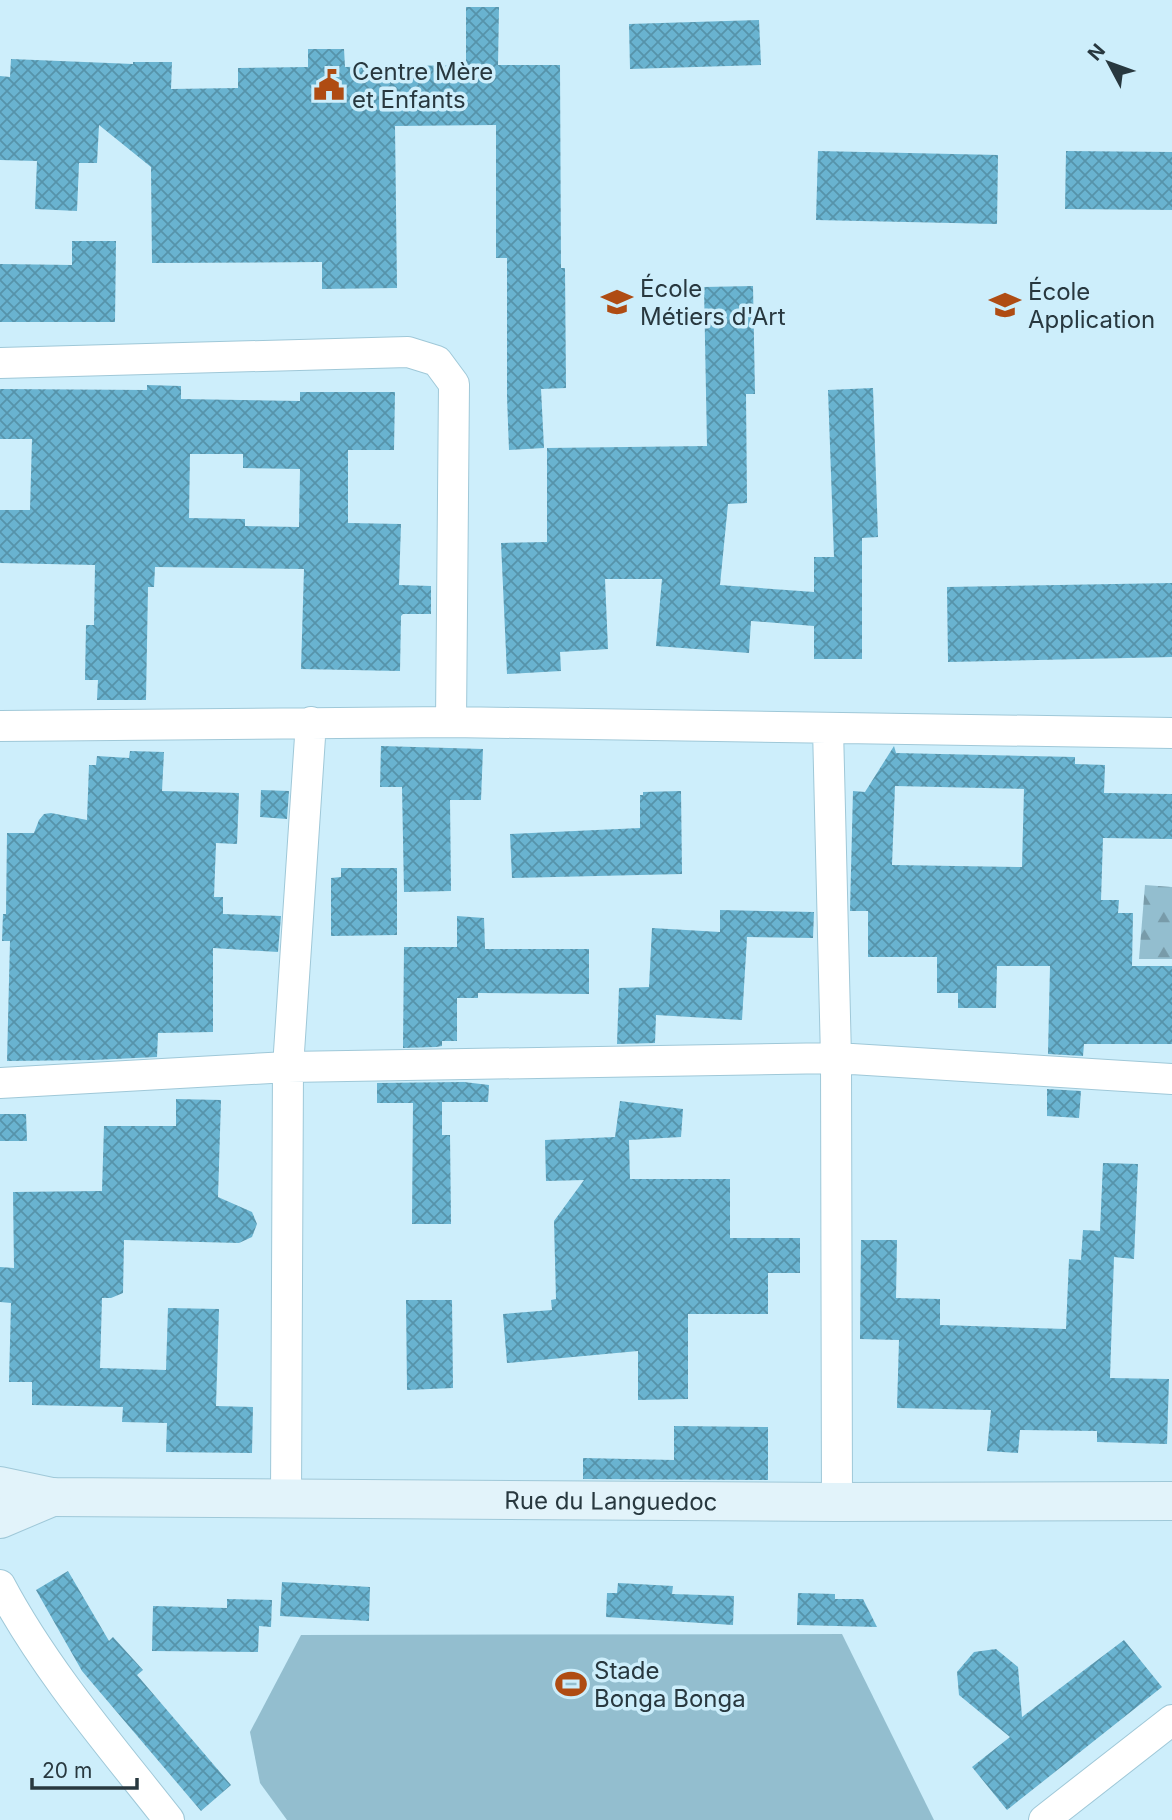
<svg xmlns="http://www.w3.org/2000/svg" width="1172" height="1820" viewBox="0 0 1172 1820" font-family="Inter,sans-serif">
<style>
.forest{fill:url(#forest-firs)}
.pitch{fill:#93becf}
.building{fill:url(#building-cross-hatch);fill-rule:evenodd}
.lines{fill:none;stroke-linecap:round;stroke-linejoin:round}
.street-casing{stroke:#9fc8d8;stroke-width:32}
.secondary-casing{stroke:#9fc8d8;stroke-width:40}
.street{stroke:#fff;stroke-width:30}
.secondary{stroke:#e2f3fa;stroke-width:38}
.labels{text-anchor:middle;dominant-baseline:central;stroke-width:7;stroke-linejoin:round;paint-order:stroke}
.poi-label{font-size:24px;fill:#28383f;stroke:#cdeefb;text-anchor:start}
.street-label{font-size:24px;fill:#28383f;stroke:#cdeefb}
</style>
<defs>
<pattern id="forest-firs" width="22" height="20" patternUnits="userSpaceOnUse" patternTransform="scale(1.75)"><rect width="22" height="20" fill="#93becf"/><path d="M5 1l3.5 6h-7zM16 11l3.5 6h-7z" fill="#789ba9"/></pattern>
<pattern id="building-cross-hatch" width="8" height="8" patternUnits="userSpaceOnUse" patternTransform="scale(1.75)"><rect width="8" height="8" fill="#69b3d0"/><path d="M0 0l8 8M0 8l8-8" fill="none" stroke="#5693aa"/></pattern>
</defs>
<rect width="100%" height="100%" fill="#cdeefb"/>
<path class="forest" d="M 1145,885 L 1172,887 L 1172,959 L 1139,959 Z"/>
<path class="pitch" d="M 842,1634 L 934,1820 L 287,1820 L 260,1783 L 250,1732 L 301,1635 Z"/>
<path class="building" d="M 466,7 L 499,7 L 498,65 L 560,65 L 561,268 L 565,268 L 566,388 L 541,389 L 544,448 L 509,450 L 507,397 L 507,258 L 496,258 L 496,125 L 395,126 L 397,288 L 322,289 L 322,262 L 152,263 L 151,167 L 99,125 L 97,163 L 79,163 L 77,211 L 35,209 L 37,161 L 0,160 L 0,76 L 10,77 L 11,59 L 133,64 L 133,62 L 172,62 L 171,89 L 238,88 L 238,68 L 308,67 L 308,49 L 344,49 L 345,67 L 466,65 Z
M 759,20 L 761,65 L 630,69 L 629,24 Z
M 818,151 L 998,155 L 997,224 L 816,220 Z
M 1066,151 L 1172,152 L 1172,210 L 1065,209 Z
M 72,241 L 116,241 L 115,322 L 0,322 L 0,264 L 72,265 Z
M 753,286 L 755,394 L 746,394 L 747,503 L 728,504 L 720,585 L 814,592 L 814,557 L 834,557 L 828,390 L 873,388 L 878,537 L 862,538 L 862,659 L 814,659 L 814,626 L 751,621 L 749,653 L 656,646 L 662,579 L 605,579 L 608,649 L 560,652 L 561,671 L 507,674 L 501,543 L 547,542 L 547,448 L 707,446 L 704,287 Z
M 147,385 L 181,386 L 181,399 L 300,401 L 300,392 L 395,392 L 394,450 L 348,450 L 348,523 L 401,524 L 399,585 L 431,586 L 431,614 L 403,614 L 401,616 L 400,671 L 301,669 L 304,569 L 155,567 L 154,587 L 148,587 L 146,700 L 97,700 L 98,680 L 85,680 L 86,625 L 94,625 L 95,565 L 0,563 L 0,510 L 30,510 L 32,439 L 0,439 L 0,389 L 147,390 ZM 190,454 L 243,454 L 243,468 L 300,469 L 299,527 L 245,526 L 245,519 L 189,518 Z
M 1172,583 L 1172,657 L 948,662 L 947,587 Z
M 381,746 L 483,749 L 481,800 L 450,800 L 451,891 L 404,892 L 402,787 L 380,787 Z
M 894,746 L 896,753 L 1075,757 L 1075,764 L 1105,765 L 1104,793 L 1172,794 L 1172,839 L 1103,838 L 1101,900 L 1119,900 L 1118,913 L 1133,913 L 1132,966 L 1172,966 L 1172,1044 L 1084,1044 L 1083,1056 L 1048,1054 L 1050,966 L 997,966 L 996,1008 L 958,1008 L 958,993 L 937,993 L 937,957 L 868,957 L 868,911 L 850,911 L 853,791 L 865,792 ZM 895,786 L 1024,789 L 1022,867 L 892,865 Z
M 130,751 L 164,752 L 162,791 L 239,793 L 237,844 L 216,843 L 214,897 L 223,897 L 223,914 L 281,916 L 278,952 L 213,948 L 213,1032 L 158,1033 L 157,1057 L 93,1060 L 7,1061 L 10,941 L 2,941 L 3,914 L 6,914 L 7,833 L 34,833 L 39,820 L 44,814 L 51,813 L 87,820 L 89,765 L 96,765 L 97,756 L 129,758 Z
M 261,790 L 289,791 L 287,819 L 260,817 Z
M 681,791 L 682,874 L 512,878 L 510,834 L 640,828 L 640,795 L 643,795 L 643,792 Z
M 341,868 L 397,868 L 397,935 L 331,936 L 331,878 L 341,877 Z
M 720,910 L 814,912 L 813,938 L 747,937 L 742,1020 L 656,1015 L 655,1043 L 617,1044 L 619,988 L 649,987 L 652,928 L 720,932 Z
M 457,916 L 484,918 L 485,949 L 589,949 L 589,994 L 478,993 L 478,998 L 457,998 L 457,1041 L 442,1041 L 442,1046 L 436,1047 L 403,1048 L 404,947 L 457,947 Z
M 464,1082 L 489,1085 L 488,1102 L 442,1102 L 442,1135 L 450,1135 L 451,1224 L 412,1224 L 413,1103 L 377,1103 L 377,1083 Z
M 1047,1089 L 1081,1091 L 1079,1118 L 1047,1116 Z
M 176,1099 L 221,1100 L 218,1197 L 252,1212 L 257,1224 L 252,1237 L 239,1243 L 124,1240 L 123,1293 L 111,1298 L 102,1298 L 100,1368 L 166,1370 L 168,1308 L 219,1309 L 216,1406 L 253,1407 L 252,1453 L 166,1452 L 167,1423 L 122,1422 L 123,1407 L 32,1405 L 32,1382 L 9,1382 L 11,1303 L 0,1302 L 0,1267 L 14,1268 L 13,1192 L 102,1191 L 104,1126 L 176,1126 Z
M 620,1101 L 683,1109 L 681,1137 L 629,1140 L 630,1179 L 730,1179 L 730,1238 L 800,1238 L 800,1273 L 768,1273 L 768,1314 L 688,1314 L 688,1399 L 638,1400 L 638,1351 L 507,1363 L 503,1314 L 552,1310 L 551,1300 L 556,1299 L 554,1221 L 584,1180 L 546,1181 L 545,1140 L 615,1137 Z
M 0,1114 L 26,1114 L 27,1141 L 0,1141 Z
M 1103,1163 L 1138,1164 L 1134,1259 L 1114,1257 L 1110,1378 L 1169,1379 L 1167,1444 L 1097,1442 L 1097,1431 L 1020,1430 L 1018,1453 L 987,1451 L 991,1410 L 897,1408 L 899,1340 L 860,1339 L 861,1240 L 897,1240 L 896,1298 L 940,1299 L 940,1325 L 1066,1329 L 1069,1259 L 1081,1260 L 1083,1230 L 1100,1231 Z
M 406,1300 L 452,1300 L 453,1388 L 407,1390 Z
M 674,1426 L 768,1427 L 768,1480 L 583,1479 L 583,1458 L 674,1460 Z
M 68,1571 L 109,1641 L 113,1637 L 143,1670 L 137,1675 L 231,1785 L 201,1811 L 82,1671 L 36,1590 Z
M 282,1582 L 370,1587 L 369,1621 L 280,1616 Z
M 618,1583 L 673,1586 L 672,1594 L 734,1596 L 733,1625 L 606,1617 L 607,1593 L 617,1593 Z
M 798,1593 L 835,1594 L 835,1599 L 863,1599 L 877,1627 L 797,1625 Z
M 227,1599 L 272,1600 L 271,1627 L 259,1626 L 258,1652 L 152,1651 L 153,1606 L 227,1608 Z
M 1124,1640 L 1162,1687 L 1007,1810 L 972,1767 L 1010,1737 L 959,1695 L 957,1672 L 974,1652 L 996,1649 L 1018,1667 L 1022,1717 Z"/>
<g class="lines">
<defs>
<path id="street" d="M 0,363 L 408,352 L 437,361 L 454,384 L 451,722
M 0,726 L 451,722 L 1172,733
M 828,728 L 836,1058 L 837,1502
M 0,1083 L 288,1067 L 836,1058 L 1172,1079
M 286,1497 L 288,1067 L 311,722
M 0,1585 C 45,1670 110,1745 169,1820
M 1044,1820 L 1172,1720"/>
<g id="secondary">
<path id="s1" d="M 0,1486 L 52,1497 L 837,1502 L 1172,1501"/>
<path d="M 0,1519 L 52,1497"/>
</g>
</defs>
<use href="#street" class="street-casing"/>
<use href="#secondary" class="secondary-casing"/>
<use href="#street" class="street"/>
<use href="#secondary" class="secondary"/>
</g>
<defs>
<symbol id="civic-bare" viewBox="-9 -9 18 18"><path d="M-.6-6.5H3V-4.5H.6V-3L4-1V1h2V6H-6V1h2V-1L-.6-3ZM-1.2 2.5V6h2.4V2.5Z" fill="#af4c13" stroke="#cdeefb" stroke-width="2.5" paint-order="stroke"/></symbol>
<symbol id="school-bare" viewBox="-9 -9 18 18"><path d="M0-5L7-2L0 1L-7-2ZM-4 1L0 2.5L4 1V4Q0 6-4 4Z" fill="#af4c13" stroke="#cdeefb" stroke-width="2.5" paint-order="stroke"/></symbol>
<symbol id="stadium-bare" viewBox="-9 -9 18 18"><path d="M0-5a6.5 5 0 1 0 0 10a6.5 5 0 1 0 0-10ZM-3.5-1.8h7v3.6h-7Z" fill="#af4c13" stroke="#cdeefb" stroke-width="2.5" paint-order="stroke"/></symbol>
</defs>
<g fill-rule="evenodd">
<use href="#civic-bare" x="307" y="63" width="44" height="44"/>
<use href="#school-bare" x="595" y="280" width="44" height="44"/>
<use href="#school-bare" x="983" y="283" width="44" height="44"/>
<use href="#stadium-bare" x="549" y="1662" width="44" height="44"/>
</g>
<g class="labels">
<g class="poi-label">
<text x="352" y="71">Centre Mère<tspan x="352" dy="28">et Enfants</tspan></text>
<text x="640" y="288">École<tspan x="640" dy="28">Métiers d'Art</tspan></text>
<text x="1028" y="291">École<tspan x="1028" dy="28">Application</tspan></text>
<text x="594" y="1670">Stade<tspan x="594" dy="28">Bonga Bonga</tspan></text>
</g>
<g class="street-label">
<text stroke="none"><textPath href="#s1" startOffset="612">Rue du Languedoc</textPath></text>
</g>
</g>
<g transform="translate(1109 63) rotate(311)" stroke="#cdeefb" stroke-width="5" paint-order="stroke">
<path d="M0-5L12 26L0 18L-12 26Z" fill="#28383f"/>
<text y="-10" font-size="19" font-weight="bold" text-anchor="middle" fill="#28383f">N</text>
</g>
<path d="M32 1778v10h105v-10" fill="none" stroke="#28383f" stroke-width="3.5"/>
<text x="42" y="1778" font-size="21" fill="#28383f" stroke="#cdeefb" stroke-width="5" paint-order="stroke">20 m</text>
</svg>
